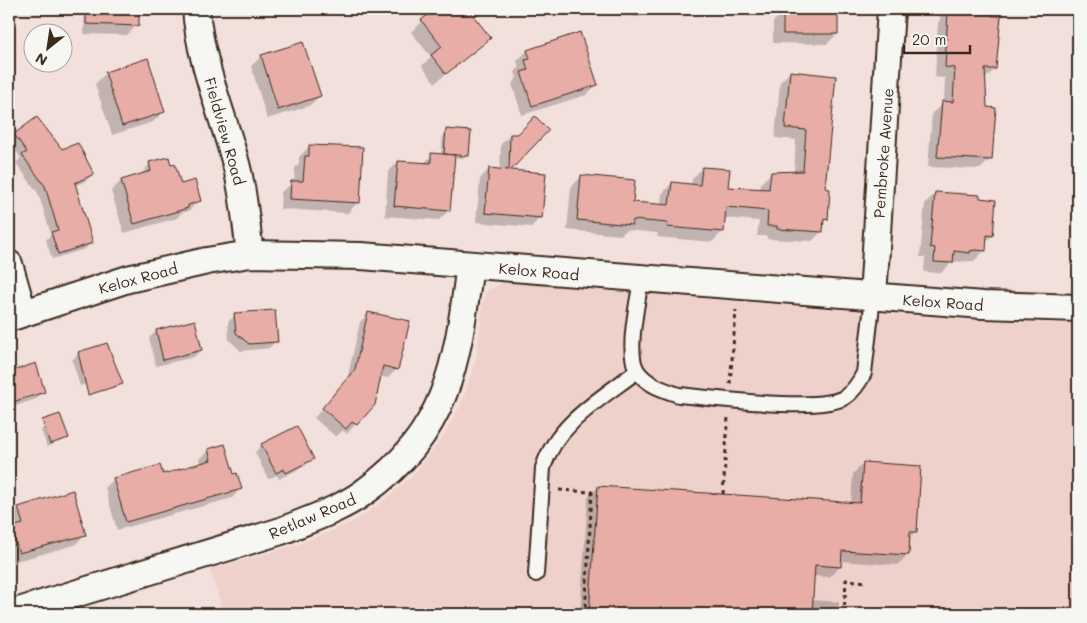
<svg xmlns="http://www.w3.org/2000/svg" width="1087" height="623" viewBox="0 0 1087 623" font-family="Mali,sans-serif">
<style>
.built{fill:#efd1cc}
.shadow{fill:#0003}
.building{fill:#e8ada7;stroke:#3b2a1e}
.lines{fill:none;stroke-linecap:round;stroke-linejoin:round}
.service-casing{stroke:#3b2a1e;stroke-width:18}
.minor-casing{stroke:#3b2a1e;stroke-width:30}
.path{stroke:#3b2a1e;stroke-width:3;stroke-dasharray:4 4;stroke-linecap:butt}
.service{stroke:#f6f6f2;stroke-width:14}
.minor{stroke:#f6f6f2;stroke-width:26}
.labels{text-anchor:middle;dominant-baseline:central;stroke-width:4;stroke-linejoin:round;paint-order:stroke}
.street-label{font-size:15px;fill:#3b2a1e;stroke:#f6f6f2}
</style>
<rect width="100%" height="100%" fill="#f2e0dc"/>
<filter id="ink" filterUnits="userSpaceOnUse"><feTurbulence type="fractalNoise" baseFrequency=".02" numOctaves="2"/><feDisplacementMap in="SourceGraphic" scale="10" xChannelSelector="R" yChannelSelector="G"/><feConvolveMatrix kernelMatrix="1 2 1 2 8 2 1 2 1" color-interpolation-filters="sRGB"/></filter>
<g filter="url(#ink)">
<path class="built" d="M 503,282 L 956,319 L 1078,324 L 1078,614 L 224,614 L 210,570 L 299,544 L 353,522 L 382,502 L 411,477 L 440,441 L 462,402 L 476,358 L 483,301 L 487,291 Z"/>
<path class="shadow" d="M 85,9 L 138,9 L 137,25 L 127,35 L 84,34 Z
M 437,9 L 466,9 L 489,38 L 435,83 L 422,66 L 431,57 L 411,32 Z
M 594,9 L 646,9 L 638,17 L 593,12 Z
M 783,9 L 837,9 L 837,34 L 827,44 L 773,43 L 773,22 L 783,12 Z
M 939,9 L 967,9 L 995,69 L 985,79 L 991,159 L 980,169 L 928,167 L 932,113 L 944,103 L 945,78 L 935,77 L 938,23 L 940,20 Z
M 1075,9 L 1078,9 L 1078,27 L 1075,28 Z
M 527,51 L 596,85 L 586,95 L 522,115 L 512,84 L 517,78 L 515,72 L 519,68 L 517,61 Z
M 262,56 L 320,96 L 309,106 L 267,119 L 251,66 Z
M 790,72 L 824,190 L 826,219 L 823,223 L 822,231 L 812,241 L 767,239 L 767,236 L 757,236 L 759,221 L 724,218 L 722,232 L 712,242 L 657,237 L 658,233 L 626,230 L 621,235 L 567,230 L 571,187 L 581,177 L 631,203 L 661,205 L 662,194 L 672,183 L 691,185 L 692,179 L 702,168 L 726,188 L 760,189 L 761,183 L 771,173 L 794,172 L 796,140 L 775,138 L 780,82 Z
M 106,73 L 164,111 L 153,122 L 112,135 L 95,84 Z
M 9,92 L 14,95 L 9,102 Z
M 548,130 L 508,171 L 541,217 L 531,227 L 476,222 L 480,179 L 489,169 L 500,170 L 501,144 L 510,135 Z
M 446,131 L 468,155 L 465,158 L 454,158 L 449,210 L 439,220 L 385,216 L 388,172 L 398,162 L 423,164 L 432,155 L 441,155 L 443,134 Z
M 15,135 L 61,151 L 92,174 L 86,181 L 74,186 L 92,242 L 85,249 L 52,259 L 46,240 L 51,234 L 38,193 L 16,163 L 21,158 L 9,142 Z
M 310,146 L 358,202 L 348,213 L 280,209 L 281,192 L 294,182 L 295,168 L 299,164 L 299,157 Z
M 150,164 L 170,166 L 180,185 L 199,200 L 189,211 L 181,213 L 177,218 L 124,233 L 111,191 L 121,181 L 140,175 Z
M 936,193 L 992,236 L 985,242 L 985,250 L 974,261 L 952,262 L 941,273 L 924,272 L 925,257 L 920,257 L 925,203 Z
M 369,313 L 397,369 L 388,378 L 379,376 L 373,404 L 347,434 L 343,430 L 336,437 L 314,418 L 347,380 L 360,322 Z
M 235,315 L 276,341 L 269,348 L 241,351 L 229,340 L 228,322 Z
M 156,331 L 201,350 L 194,357 L 156,366 L 149,338 Z
M 79,353 L 107,378 L 80,386 L 72,360 Z
M 35,365 L 43,392 L 36,399 L 9,408 L 9,373 Z
M 45,427 L 67,437 L 47,447 L 41,430 Z
M 262,445 L 312,459 L 305,466 L 279,479 L 277,475 L 268,479 L 255,452 Z
M 209,450 L 233,475 L 241,488 L 232,498 L 117,530 L 105,488 L 114,479 L 162,476 L 201,464 L 199,459 Z
M 863,463 L 915,532 L 909,538 L 908,555 L 897,565 L 840,561 L 840,567 L 829,577 L 813,576 L 812,600 L 839,602 L 838,614 L 580,614 L 588,497 L 598,487 L 851,504 L 853,474 Z
M 19,508 L 85,534 L 75,545 L 9,563 L 9,529 L 11,528 L 9,518 Z"/>
<path class="building" d="M 86,9 L 139,9 L 139,26 L 86,24 Z
M 435,9 L 468,9 L 491,38 L 446,74 L 431,55 L 442,47 L 421,20 Z
M 793,9 L 838,9 L 838,34 L 783,34 L 783,10 Z
M 948,11 L 992,13 L 992,16 L 1001,16 L 996,69 L 985,69 L 987,107 L 996,108 L 992,160 L 937,157 L 942,101 L 953,102 L 955,68 L 945,67 Z
M 580,32 L 598,85 L 532,106 L 521,72 L 528,70 L 525,60 L 530,59 L 527,50 Z
M 303,42 L 321,96 L 278,110 L 261,55 Z
M 148,58 L 165,112 L 122,126 L 105,72 Z
M 790,71 L 836,76 L 825,188 L 830,189 L 828,220 L 824,219 L 823,232 L 777,229 L 777,226 L 767,226 L 768,211 L 726,207 L 724,232 L 667,227 L 668,223 L 633,220 L 632,225 L 577,220 L 581,175 L 635,180 L 633,202 L 669,205 L 672,182 L 700,185 L 702,167 L 730,169 L 728,187 L 769,189 L 771,172 L 803,171 L 806,130 L 785,128 Z
M 535,116 L 549,130 L 511,170 L 546,173 L 542,218 L 485,213 L 489,168 L 509,170 L 510,134 L 518,134 Z
M 37,117 L 62,149 L 78,143 L 94,174 L 75,183 L 93,243 L 58,254 L 51,232 L 58,230 L 45,186 L 22,155 L 27,152 L 14,134 Z
M 446,129 L 471,131 L 469,156 L 444,154 Z
M 309,145 L 363,147 L 360,203 L 290,199 L 291,181 L 303,181 L 305,156 L 309,156 Z
M 431,153 L 455,155 L 450,211 L 394,206 L 398,161 L 431,163 Z
M 169,157 L 171,165 L 175,164 L 181,184 L 195,180 L 201,201 L 188,205 L 188,208 L 134,224 L 121,180 L 151,171 L 149,162 Z
M 935,192 L 980,195 L 980,198 L 996,200 L 993,236 L 987,235 L 986,251 L 976,250 L 970,251 L 970,253 L 954,251 L 953,263 L 934,262 L 935,248 L 930,247 Z
M 275,310 L 278,342 L 249,344 L 236,333 L 234,313 Z
M 368,312 L 410,321 L 398,370 L 383,366 L 375,405 L 357,425 L 352,422 L 346,429 L 322,408 L 355,369 Z
M 195,320 L 202,350 L 163,360 L 156,330 Z
M 107,343 L 123,384 L 88,395 L 78,352 Z
M 36,363 L 45,392 L 9,403 L 9,372 Z
M 60,414 L 69,438 L 50,444 L 42,420 Z
M 297,426 L 314,459 L 286,473 L 284,469 L 276,473 L 261,444 Z
M 225,444 L 234,474 L 237,473 L 242,489 L 126,522 L 113,478 L 160,465 L 163,474 L 211,460 L 208,449 Z
M 863,462 L 921,466 L 917,532 L 910,532 L 909,555 L 842,551 L 841,567 L 815,565 L 812,614 L 589,614 L 598,486 L 860,503 Z
M 73,490 L 86,535 L 19,553 L 11,527 L 23,524 L 18,507 Z"/>
<g class="lines">
<defs>
<path id="service" d="M 641,280 C 638,301 625,355 638,372 C 649,386 664,390 679,395 C 713,398 821,413 845,397 C 854,391 860,381 864,373 L 873,297
M 536,574 L 543,468 C 556,424 602,398 637,371"/>
<path id="minor" d="M 196,9 C 200,62 222,112 236,164 C 244,193 246,224 250,254
M 9,264 L 23,313
M 873,297 L 891,9
M 9,318 L 128,279 L 207,261 L 250,254 L 361,256 L 983,305 L 1078,308
M 9,614 L 281,531 C 308,520 339,510 363,493 C 449,432 457,362 470,265"/>
</defs>
<use href="#service" class="service-casing"/>
<use href="#minor" class="minor-casing"/>
<path class="path" d="M 730,384 L 736,310
M 559,490 L 592,492 L 585,614
M 723,494 L 728,417
M 844,614 L 846,580 L 867,582"/>
<use href="#service" class="service"/>
<use href="#minor" class="minor"/>
</g>
</g>
<g class="labels">
<g class="street-label">
<text transform="translate(225 131) rotate(74)">Fieldview Road</text>
<text transform="translate(883 153) rotate(-86)">Pembroke Avenue</text>
<text transform="translate(539 271) rotate(5)">Kelox Road</text>
<text transform="translate(138 278) rotate(-15)">Kelox Road</text>
<text transform="translate(943 302) rotate(4)">Kelox Road</text>
<text transform="translate(312 516) rotate(-23)">Retlaw Road</text>
</g>
</g>
<rect width="1087" height="623" fill="none" stroke="#f6f6f2" stroke-width="30"/>
<rect x="15" y="15" width="1057" height="593" fill="none" stroke="#3b2a1e" stroke-width="2" filter="url(#ink)"/>
<g transform="translate(48 48) rotate(210)"><circle r="24" fill="#f6f6f2" stroke="#aba49d"/>
<path d="M0-4L9 19L0 12L-9 19Z" fill="#3b2a1e"/>
<text y="-8" font-size="14" font-weight="bold" text-anchor="middle" fill="#3b2a1e">N</text>
</g>
<path d="M904 45v8h66v-8" fill="none" stroke="#3b2a1e" stroke-width="2.5"/>
<text x="912" y="45" font-size="15" fill="#3b2a1e" stroke="#f6f6f2" stroke-width="4" paint-order="stroke">20 m</text>
</svg>
